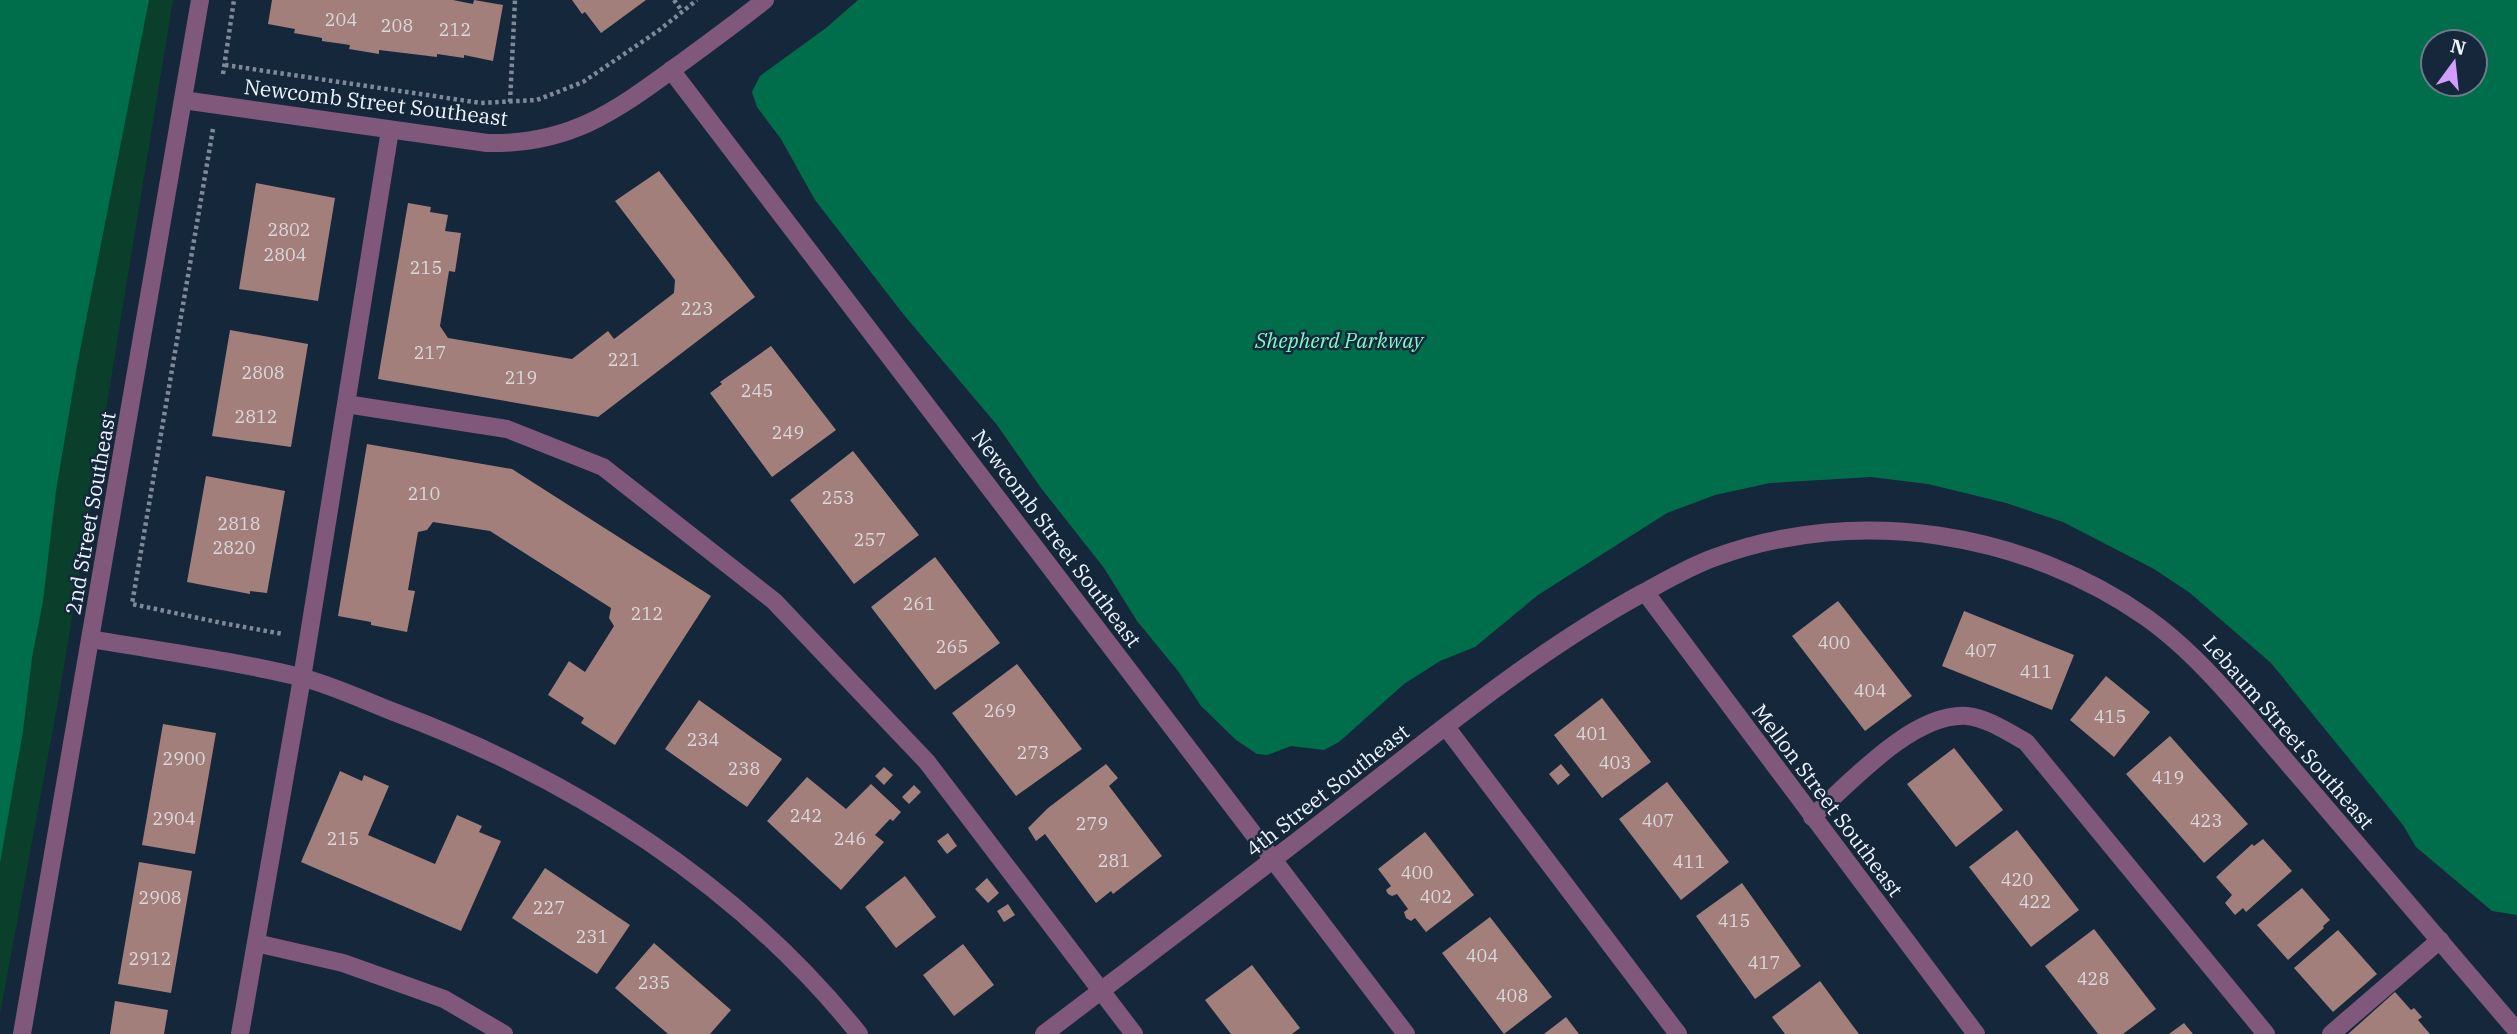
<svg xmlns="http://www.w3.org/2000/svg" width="2517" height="1034" viewBox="0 0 2517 1034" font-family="'IBM Plex Serif',serif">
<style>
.green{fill:#093f2b}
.forest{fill:#006e4b;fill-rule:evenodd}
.building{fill:#a37f7b}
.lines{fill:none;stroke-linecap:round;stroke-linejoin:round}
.path{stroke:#7e8a99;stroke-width:4.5;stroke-dasharray:3.5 3.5;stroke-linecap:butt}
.lane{stroke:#7f587c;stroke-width:18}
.street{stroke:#7f587c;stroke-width:18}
.labels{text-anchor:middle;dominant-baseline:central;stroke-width:5;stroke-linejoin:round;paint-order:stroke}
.number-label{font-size:18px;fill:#dbd8dd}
.street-label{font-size:21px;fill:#eef5fe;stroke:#15273b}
.park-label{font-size:21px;font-style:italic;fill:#7ff8c2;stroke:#15273b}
</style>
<rect width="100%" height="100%" fill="#15273b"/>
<path class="green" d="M 0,0 L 173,0 L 59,697 L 0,1014 Z"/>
<path class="forest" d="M 0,0 L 149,0 L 77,366 L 56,491 L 43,601 L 32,658 L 23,731 L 0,863 Z
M 858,0 L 2517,0 L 2517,915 L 2492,911 L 2416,847 L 2403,825 L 2271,663 L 2190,593 L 2154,569 L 2063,522 L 2006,503 L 1928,484 L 1871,477 L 1770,483 L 1715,495 L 1667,513 L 1538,595 L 1475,647 L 1440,661 L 1404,684 L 1339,742 L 1324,750 L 1291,746 L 1267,755 L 1257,754 L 1236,740 L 1201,706 L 1178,671 L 1137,621 L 1104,568 L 1041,488 L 997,425 L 904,315 L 815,200 L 781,139 L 757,107 L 752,92 L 760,76 L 826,28 ZM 2475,42 L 2475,84 L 2433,84 L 2433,42 Z"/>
<path class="building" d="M 272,0 L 453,0 L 473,4 L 474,0 L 503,5 L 493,61 L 464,55 L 464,58 L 437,54 L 437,57 L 379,50 L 379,54 L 349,49 L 350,45 L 322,41 L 322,38 L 294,33 L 295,29 L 268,24 Z
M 572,0 L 646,0 L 601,33 L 585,12 L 582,14 Z
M 659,171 L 755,297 L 598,417 L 378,379 L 408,203 L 431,207 L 430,212 L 448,215 L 445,231 L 461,233 L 455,272 L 449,271 L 440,326 L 448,338 L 572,359 L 608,331 L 614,339 L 674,293 L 675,280 L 615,201 Z
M 256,183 L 335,198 L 318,301 L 239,289 Z
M 230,330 L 308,344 L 291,447 L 212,436 Z
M 771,346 L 836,430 L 772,477 L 710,393 L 722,384 L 720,382 Z
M 367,444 L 512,469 L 711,596 L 615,745 L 581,723 L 584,718 L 548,695 L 569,661 L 585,672 L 614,626 L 609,618 L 611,608 L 490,531 L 433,522 L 427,530 L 418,532 L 408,590 L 415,591 L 407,632 L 371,625 L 371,622 L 338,616 Z
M 853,451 L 919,535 L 854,584 L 790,500 Z
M 206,476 L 285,491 L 267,593 L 250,591 L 250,594 L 187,582 Z
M 935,557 L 1000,643 L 935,690 L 871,607 Z
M 1838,601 L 1912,696 L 1865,731 L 1792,636 Z
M 1964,611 L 2074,655 L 2052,710 L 1942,666 Z
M 1017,664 L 1082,749 L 1016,796 L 952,713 Z
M 2106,676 L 2150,712 L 2114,757 L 2070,720 Z
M 1602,698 L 1651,762 L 1602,798 L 1554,735 Z
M 699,700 L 782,759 L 747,807 L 665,749 Z
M 163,724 L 216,733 L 195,854 L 142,845 Z
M 2170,736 L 2248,824 L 2204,863 L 2126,774 Z
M 1954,748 L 2003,810 L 1956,847 L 1907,784 Z
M 1106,764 L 1118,778 L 1109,786 L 1162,856 L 1113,894 L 1111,891 L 1096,903 L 1045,834 L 1036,841 L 1028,828 L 1048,808 Z
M 1561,764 L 1570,775 L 1558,785 L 1549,774 Z
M 884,767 L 893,775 L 884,785 L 875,776 Z
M 340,771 L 362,781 L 364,775 L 389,786 L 368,835 L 435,864 L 457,815 L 482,826 L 479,832 L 501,841 L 461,931 L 301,862 Z
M 807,777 L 846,809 L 871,784 L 901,812 L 893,821 L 890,819 L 875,835 L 884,842 L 841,890 L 767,821 Z
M 1667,782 L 1729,862 L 1681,900 L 1619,819 Z
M 914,785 L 921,792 L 909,804 L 902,797 Z
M 2017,830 L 2079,910 L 2031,947 L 1969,867 Z
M 1425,832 L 1474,895 L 1426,932 L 1415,918 L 1411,921 L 1406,918 L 1404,912 L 1408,909 L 1397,894 L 1392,896 L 1388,894 L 1386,890 L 1391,886 L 1378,869 Z
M 948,833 L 957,846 L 947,854 L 937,841 Z
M 2263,839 L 2292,871 L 2246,912 L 2243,908 L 2235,915 L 2225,903 L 2232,895 L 2216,877 L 2252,844 L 2254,846 Z
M 139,862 L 192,871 L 171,993 L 118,984 Z
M 545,868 L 630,925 L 597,974 L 512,918 Z
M 905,876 L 936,917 L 896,948 L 865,907 Z
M 987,878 L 999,893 L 988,903 L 975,889 Z
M 1742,883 L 1801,966 L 1755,999 L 1696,916 Z
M 2302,888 L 2330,920 L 2323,926 L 2324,928 L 2288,960 L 2257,925 Z
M 1008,904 L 1015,915 L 1004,922 L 997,911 Z
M 1490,917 L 1552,997 L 1504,1034 L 1442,953 Z
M 2094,929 L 2156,1009 L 2123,1034 L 2098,1034 L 2045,966 Z
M 2338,930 L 2377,974 L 2333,1012 L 2294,968 Z
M 654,943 L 731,1010 L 710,1034 L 668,1034 L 615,988 Z
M 963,944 L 994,985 L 954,1016 L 923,975 Z
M 1252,965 L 1300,1028 L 1292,1034 L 1231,1034 L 1205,1000 Z
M 1820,981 L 1850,1022 L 1859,1034 L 1785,1034 L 1772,1017 Z
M 2395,992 L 2411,1010 L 2414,1008 L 2422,1017 L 2418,1020 L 2430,1034 L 2348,1034 Z
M 115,1001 L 168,1010 L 164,1034 L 110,1034 Z
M 1566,1017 L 1579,1034 L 1544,1034 Z
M 2184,1023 L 2193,1034 L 2169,1034 Z"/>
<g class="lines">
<path class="path" d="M 674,0 L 682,11
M 225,65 L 481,103 L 537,100 L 583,82 L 658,31 L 697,0
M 223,74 L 234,0
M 510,102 L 515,0
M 213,129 L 132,604 L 222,623 L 283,634"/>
<path class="lane" d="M 346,404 L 507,429 L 603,467 L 774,601 L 927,762 L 1134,1034
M 1446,727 L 1678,1034
M 1812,817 C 1849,784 1913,712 1967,716 C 1987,718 2008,732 2026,742 L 2266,1034
M 256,943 L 343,963 L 444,999 L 504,1034
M 240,1034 L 302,678 L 390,130
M 2331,1034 L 2440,940"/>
<path class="street" d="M 671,70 L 1406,1034
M 183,100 L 487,143 C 573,145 618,109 684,61 C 711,41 739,21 765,0
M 1645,592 L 1976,1034
M 91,639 C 160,651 231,660 300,677 C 332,685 363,700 394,712 C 572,778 740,885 859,1034
M 22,1034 L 200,0
M 1044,1034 C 1149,954 1254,875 1358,794 C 1450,723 1539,650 1641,594 C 1665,581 1690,566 1716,557 C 1858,505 2025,532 2147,618 C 2182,643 2211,674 2239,706 L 2517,1031"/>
</g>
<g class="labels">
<g class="number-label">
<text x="341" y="19">204</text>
<text x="397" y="25">208</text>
<text x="455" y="29">212</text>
<text x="289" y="229">2802</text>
<text x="285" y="254">2804</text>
<text x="426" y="267">215</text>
<text x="697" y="308">223</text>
<text x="430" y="352">217</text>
<text x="624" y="359">221</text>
<text x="263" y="372">2808</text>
<text x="521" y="377">219</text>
<text x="757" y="390">245</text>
<text x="256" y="416">2812</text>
<text x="788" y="432">249</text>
<text x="424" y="493">210</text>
<text x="838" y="497">253</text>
<text x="239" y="523">2818</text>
<text x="870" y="539">257</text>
<text x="234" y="547">2820</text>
<text x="919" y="603">261</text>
<text x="647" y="613">212</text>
<text x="1834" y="642">400</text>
<text x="952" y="646">265</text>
<text x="1981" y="650">407</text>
<text x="2036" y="671">411</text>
<text x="1870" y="690">404</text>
<text x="1000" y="710">269</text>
<text x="2110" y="716">415</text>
<text x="1592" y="733">401</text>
<text x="703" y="739">234</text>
<text x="1033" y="752">273</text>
<text x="184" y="758">2900</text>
<text x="1615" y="762">403</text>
<text x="744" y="768">238</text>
<text x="2168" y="777">419</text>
<text x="806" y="815">242</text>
<text x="174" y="818">2904</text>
<text x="1658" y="820">407</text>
<text x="2206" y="820">423</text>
<text x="1092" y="823">279</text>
<text x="343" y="838">215</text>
<text x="850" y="838">246</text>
<text x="1114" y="860">281</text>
<text x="1689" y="861">411</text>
<text x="1417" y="872">400</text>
<text x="2017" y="879">420</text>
<text x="1436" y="896">402</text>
<text x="160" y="897">2908</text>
<text x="2035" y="901">422</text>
<text x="549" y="907">227</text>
<text x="1734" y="920">415</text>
<text x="592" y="936">231</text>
<text x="1482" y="955">404</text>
<text x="150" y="958">2912</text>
<text x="1764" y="962">417</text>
<text x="2093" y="978">428</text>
<text x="654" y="982">235</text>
<text x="1512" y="995">408</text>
</g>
<g class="street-label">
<text transform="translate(376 102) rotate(7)">Newcomb Street Southeast</text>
<text transform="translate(90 513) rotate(-80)">2nd Street Southeast</text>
<text transform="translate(1057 538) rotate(53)">Newcomb Street Southeast</text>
<text transform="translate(2289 732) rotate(49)">Lebaum Street Southeast</text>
<text transform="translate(1327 790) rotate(-38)">4th Street Southeast</text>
<text transform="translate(1828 800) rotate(53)">Mellon Street Southeast</text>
</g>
<g class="park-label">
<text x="1339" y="340">Shepherd Parkway</text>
</g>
</g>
<g transform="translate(2454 63) rotate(15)"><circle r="33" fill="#15273b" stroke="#6c7989" stroke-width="2"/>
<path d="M0-5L12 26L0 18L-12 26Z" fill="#d29dfd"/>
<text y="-10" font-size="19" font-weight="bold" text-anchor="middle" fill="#eef5fe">N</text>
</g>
</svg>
